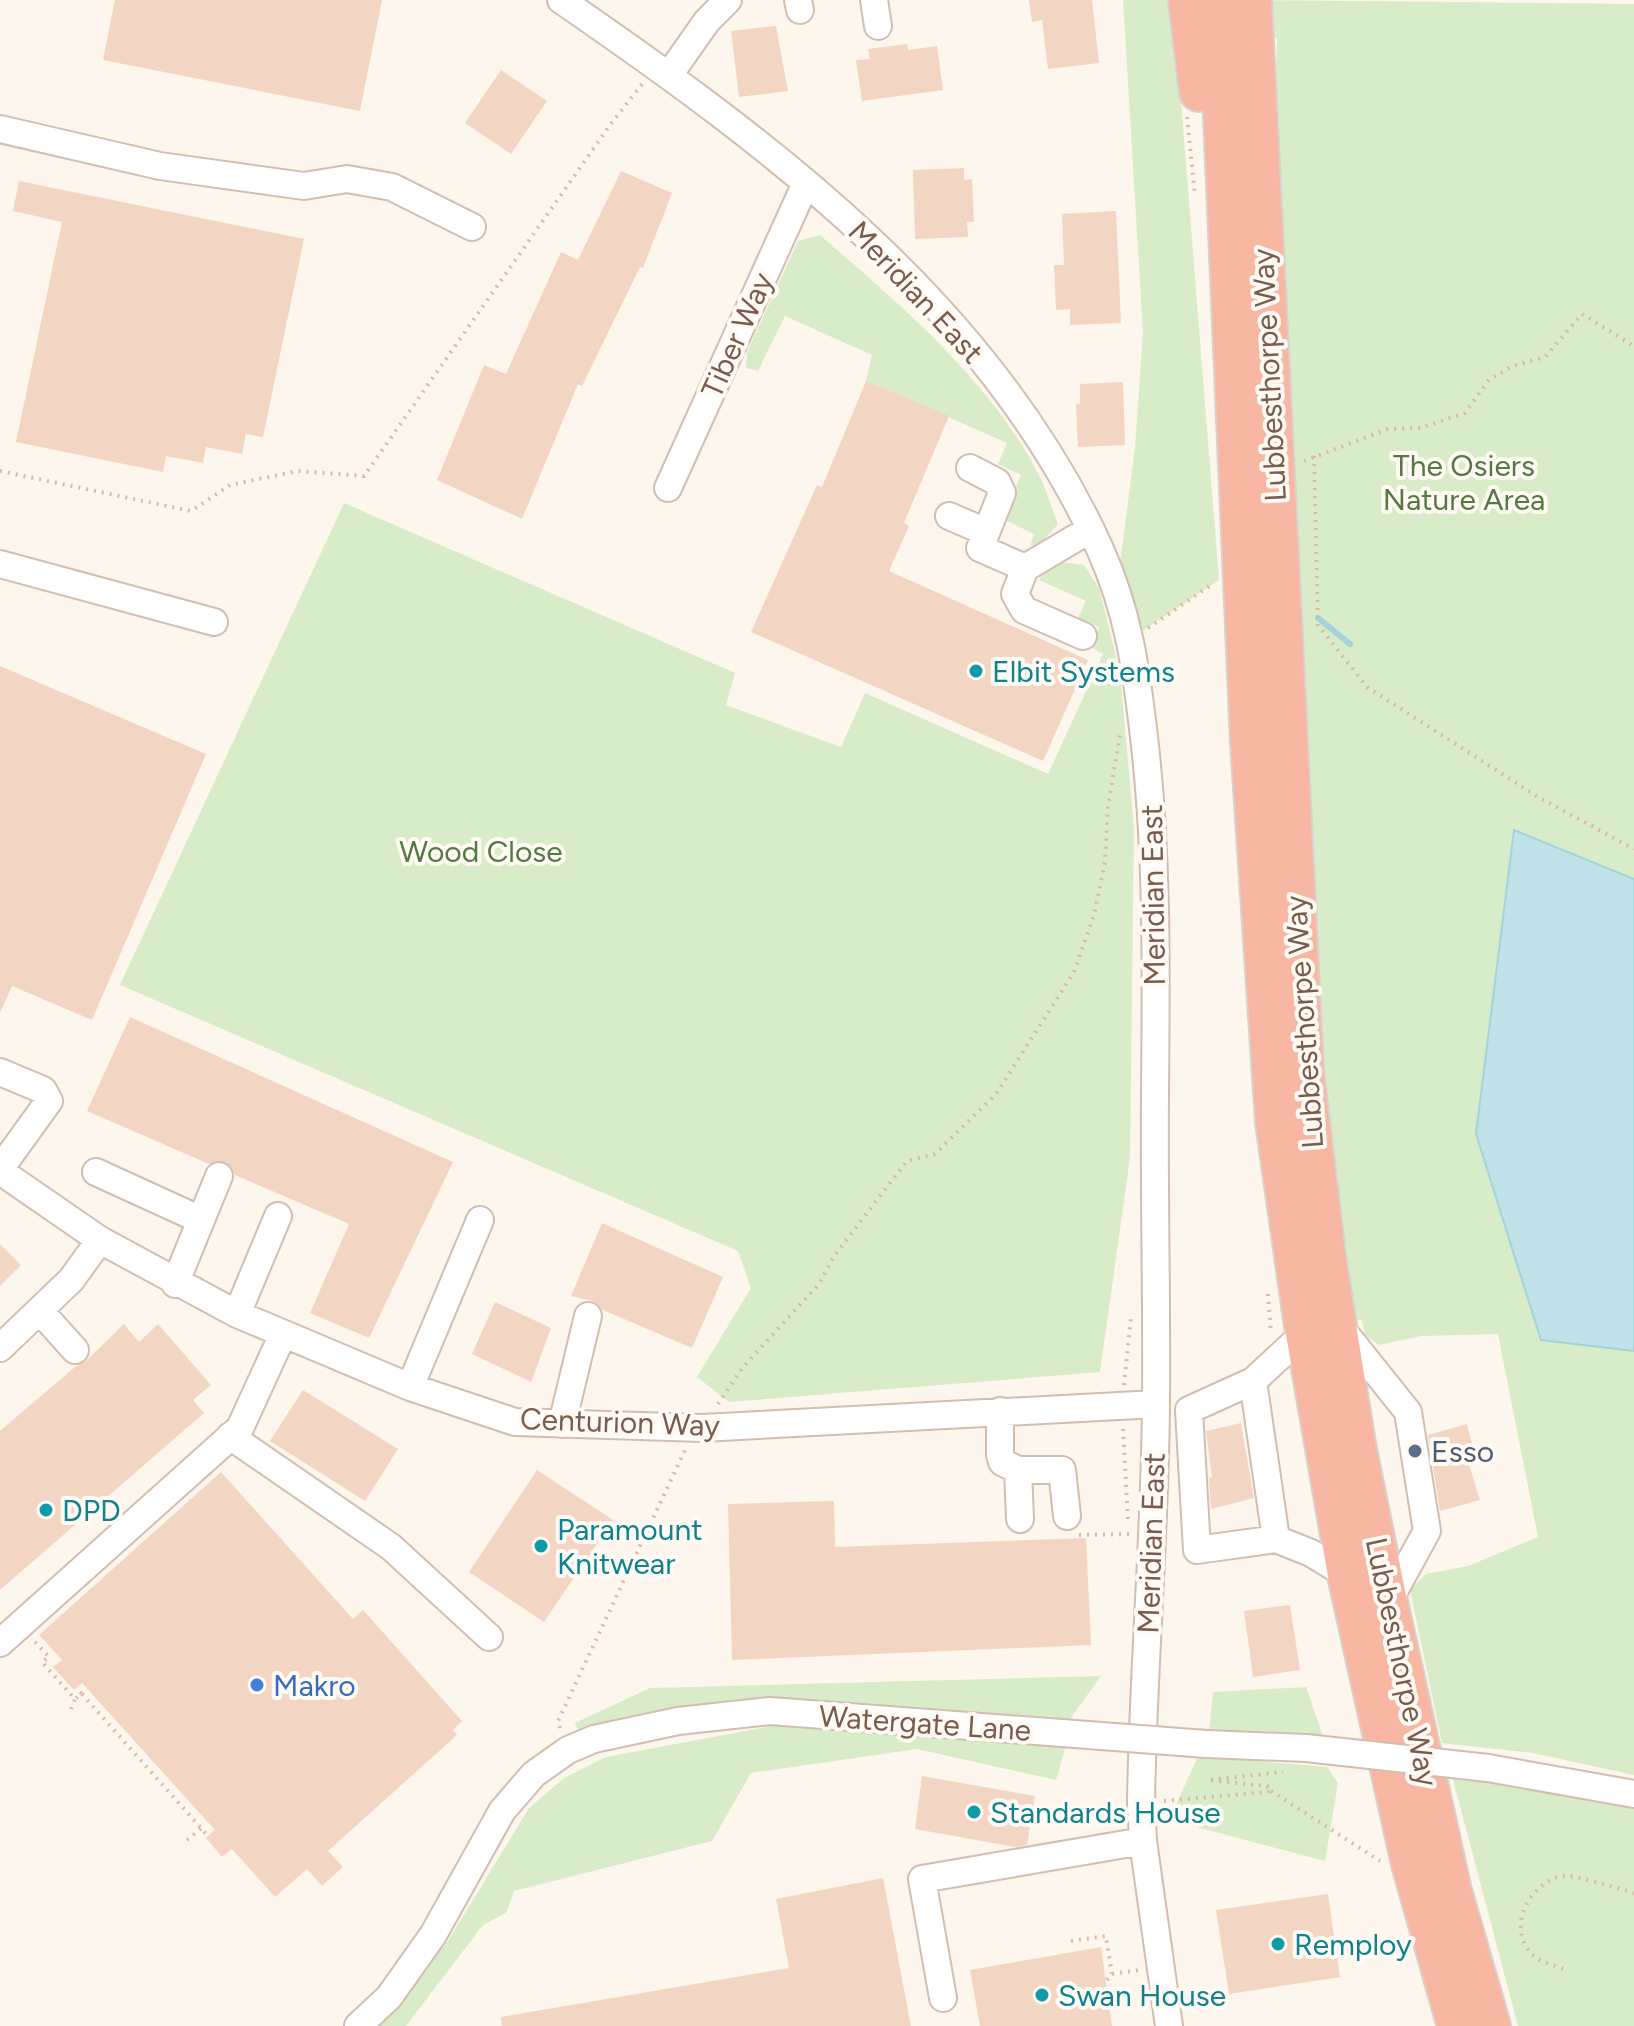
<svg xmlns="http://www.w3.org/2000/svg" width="1634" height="2026" viewBox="0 0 1634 2026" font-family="Figtree,sans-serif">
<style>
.green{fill:#d8ecc9}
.water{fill:#bfe3e8;stroke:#a5d3da;stroke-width:2}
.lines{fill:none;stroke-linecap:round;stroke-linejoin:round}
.stream{stroke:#a5d3da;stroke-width:6}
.building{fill:#f3d5c3}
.minor-casing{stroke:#d1beb0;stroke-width:30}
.highway-casing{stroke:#dad1cd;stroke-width:42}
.path{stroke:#d9b8a5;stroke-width:4;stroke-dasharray:2 6;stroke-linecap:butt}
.minor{stroke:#fff;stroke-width:26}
.highway{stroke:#f7b7a3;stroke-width:38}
.minor-bridge-casing{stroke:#d1beb0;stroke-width:30;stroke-linecap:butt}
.minor-bridge{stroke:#fff;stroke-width:26}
.culture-dot{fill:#0f9aa8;stroke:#fffaf3;stroke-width:3}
.service-dot{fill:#5c6f8a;stroke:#fffaf3;stroke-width:3}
.shop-dot{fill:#3f7fe0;stroke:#fffaf3;stroke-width:3}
.labels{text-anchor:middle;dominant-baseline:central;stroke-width:8;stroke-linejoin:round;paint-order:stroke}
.street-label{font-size:30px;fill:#7a5c4d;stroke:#fffaf3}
.park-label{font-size:30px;fill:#537a41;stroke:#fffaf3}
.culture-label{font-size:30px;fill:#0d838f;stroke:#fffaf3;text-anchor:start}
.service-label{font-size:30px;fill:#4e5e75;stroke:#fffaf3;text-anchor:start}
.shop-label{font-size:30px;fill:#366cbe;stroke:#fffaf3;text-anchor:start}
</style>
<rect width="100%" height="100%" fill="#fdf6ec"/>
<path class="green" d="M 1123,0 L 1173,0 L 1219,580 L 1132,638 L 1116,595 L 1135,448 L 1143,332 Z
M 1252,0 L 1634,4 L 1634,1775 L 1533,1753 L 1442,1743 L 1410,1590 L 1426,1574 L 1468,1566 L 1538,1537 L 1498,1334 L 1421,1336 L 1379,1345 L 1365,1335 L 1362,1321 L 1354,1318 L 1327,1264 L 1270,390 L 1277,39 L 1253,17 Z
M 820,235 C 899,304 988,378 1038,473 C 1046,488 1051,507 1058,524 L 1043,541 L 1030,546 L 1034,534 L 1003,519 L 1021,475 L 998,464 L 1007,443 L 866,381 L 872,355 L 785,316 L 758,371 L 746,368 L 747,352 L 798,241 Z
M 344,503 L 735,673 L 726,705 L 841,747 L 865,693 L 1048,774 L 1103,654 L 1091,647 L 1099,627 L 1078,618 L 1086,601 L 1039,580 C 1050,558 1061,562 1084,565 L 1099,588 L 1120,672 L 1134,829 L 1130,1158 L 1100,1372 L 729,1402 L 697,1377 L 751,1288 L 738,1251 L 120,985 Z
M 1101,1676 L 1070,1719 L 772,1699 L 580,1735 L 575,1723 L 650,1688 Z
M 1306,1687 L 1324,1739 L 1209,1731 L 1213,1692 Z
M 793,1722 L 1066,1745 L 1056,1780 L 917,1749 L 751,1773 L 712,1841 L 514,1891 L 506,1913 L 483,1925 L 406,2026 L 369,2026 L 446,1944 L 529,1808 L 564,1778 L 606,1757 Z
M 1198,1756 L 1327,1767 L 1338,1783 L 1325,1861 L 1169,1820 Z
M 1451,1772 L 1634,1808 L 1634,2026 L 1518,2026 Z"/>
<path class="water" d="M 1514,830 L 1634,879 L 1634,1351 L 1541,1340 L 1476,1134 Z"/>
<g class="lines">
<path class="stream" d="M 1318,618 L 1350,644"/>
</g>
<path class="building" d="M 115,0 L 382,0 L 360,111 L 103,60 Z
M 1029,0 L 1092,0 L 1099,63 L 1048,69 L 1042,20 L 1032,22 Z
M 776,26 L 788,91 L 739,97 L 731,31 Z
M 907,44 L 908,50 L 937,46 L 943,90 L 862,101 L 856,60 L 870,59 L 868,49 Z
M 501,70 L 547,101 L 511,154 L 465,123 Z
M 964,168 L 964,180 L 972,179 L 974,222 L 967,222 L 968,237 L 915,239 L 913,170 Z
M 621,171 L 672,193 L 643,268 L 640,267 L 582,386 L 578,384 L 522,519 L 437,480 L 484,365 L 506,374 L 561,252 L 578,260 Z
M 19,181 L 304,239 L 263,437 L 246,434 L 242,454 L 206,447 L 203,463 L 166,456 L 163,472 L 16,442 L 62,222 L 13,211 Z
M 1116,211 L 1121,323 L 1070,325 L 1070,309 L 1056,310 L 1054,265 L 1064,265 L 1062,214 Z
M 866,381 L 949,416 L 904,523 L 909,526 L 889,571 L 1088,660 L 1043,761 L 751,632 L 817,485 L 822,487 Z
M 1123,382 L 1125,445 L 1078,447 L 1076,404 L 1080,404 L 1080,384 Z
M 0,666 L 206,754 L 92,1020 L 12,986 L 0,1013 Z
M 130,1017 L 453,1162 L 369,1338 L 310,1313 L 349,1224 L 235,1175 L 226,1162 L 209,1164 L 87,1111 Z
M 602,1223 L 723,1277 L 692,1348 L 603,1310 L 592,1301 L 571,1296 Z
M 0,1244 L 21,1265 L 0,1286 Z
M 495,1302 L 551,1328 L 531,1382 L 472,1354 Z
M 124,1324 L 139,1342 L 158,1324 L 211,1385 L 193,1400 L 204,1413 L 0,1590 L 0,1431 L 76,1366 L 85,1362 Z
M 303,1390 L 398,1449 L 365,1501 L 270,1441 Z
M 1241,1423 L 1254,1498 L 1211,1509 L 1209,1478 L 1212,1477 L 1206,1431 Z
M 1467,1424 L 1474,1452 L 1466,1455 L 1480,1500 L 1440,1511 L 1428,1435 Z
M 537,1470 L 613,1520 L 544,1622 L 469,1572 Z
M 221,1472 L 353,1619 L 363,1610 L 462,1721 L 453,1730 L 457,1735 L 328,1851 L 343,1867 L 322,1886 L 307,1869 L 275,1897 L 232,1849 L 222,1857 L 206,1838 L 215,1830 L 82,1683 L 74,1690 L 53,1667 L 62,1660 L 39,1635 Z
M 834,1501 L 835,1547 L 1086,1538 L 1091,1645 L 732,1660 L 728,1504 Z
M 1290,1605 L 1300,1670 L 1253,1677 L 1244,1611 Z
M 922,1776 L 1035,1796 L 1027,1845 L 1015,1847 L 915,1829 Z
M 883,1878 L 911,2026 L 502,2026 L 501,2017 L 789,1968 L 776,1899 Z
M 1328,1894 L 1340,1977 L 1229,1994 L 1216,1910 Z
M 1101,1947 L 1112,2026 L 980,2026 L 970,1970 Z"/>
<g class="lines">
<defs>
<path id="minor" d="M 561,0 C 773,146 991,308 1100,549 C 1129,614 1136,668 1144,737 C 1158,856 1156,976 1155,1096 C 1154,1198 1157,1301 1156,1403 C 1155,1537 1143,1670 1141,1803 L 1143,1841 L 1169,2026
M 798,0 L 800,10
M 874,0 L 878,26
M 669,75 L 707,21 L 728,0
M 0,129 L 160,166 L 304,186 L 347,179 L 392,187 L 472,227
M 970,468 L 997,482 L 1002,493 L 980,548 L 1025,568 L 1089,530
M 668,488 L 806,183
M 949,516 L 986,532
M 0,564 L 214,622
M 1025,568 L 1015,594 L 1024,610 L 1083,636
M 0,1072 L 43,1090 L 49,1101 L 0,1169
M 0,1171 L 100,1240 L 237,1314 L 410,1387 L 515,1422 L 702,1428 L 1156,1404
M 96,1172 L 201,1220 L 219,1176
M 175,1284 L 201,1220
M 40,1311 L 75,1350
M 237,1314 L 278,1216
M 1340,1327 L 1408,1412 L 1427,1531 L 1388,1602
M 1305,1333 L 1253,1381 L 1276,1539 L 1311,1553 L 1347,1575
M 0,1348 L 71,1280 L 100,1240
M 1253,1381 L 1189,1410 L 1197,1550 L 1276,1539
M 410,1387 L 480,1220
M 1000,1411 L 1000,1455 L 1002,1462 L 1018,1470 L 1020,1519
M 562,1424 L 588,1316
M 230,1436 L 391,1547 L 489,1637
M 1018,1470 L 1062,1470 L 1067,1516
M 0,1643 L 240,1428 L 283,1334
M 1206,1744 L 1306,1748
M 1488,1768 L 1634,1794
M 943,1998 L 922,1879 L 1143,1841
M 358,2026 L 389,1997 L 433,1935 L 502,1811 L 534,1774 L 568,1750 L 594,1739 L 678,1721 L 770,1711 L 1075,1734"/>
<path id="highway" d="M 1188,0 L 1199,92
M 1218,0 L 1250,742 L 1275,1122 L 1305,1333 L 1347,1575 L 1411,1864 L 1457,2026
M 1252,0 L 1304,1071 L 1327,1264 L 1357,1450 L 1388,1602 L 1452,1891 L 1491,2026"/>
</defs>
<use href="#minor" class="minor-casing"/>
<use href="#highway" class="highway-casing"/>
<path class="path" d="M 1187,117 L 1195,196
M 1314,456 L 1318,625 L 1367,687 L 1538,797 L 1634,849
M 1304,461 L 1388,429 L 1420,428 L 1465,413 L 1489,380 L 1513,366 L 1545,357 L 1582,314 L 1634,346
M 0,471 L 191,511 L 230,485 L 298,471 L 364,476 L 610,125 L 643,83
M 1148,628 L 1214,583
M 1268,1294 L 1271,1333
M 1124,1385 L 1131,1318
M 718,1404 L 743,1367 L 819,1284 L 834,1256 L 907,1161 L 935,1154 L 996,1094 L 1074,972 L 1094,915 L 1105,862 L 1108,806 L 1120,735
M 1123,1429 L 1128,1520
M 1079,1535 L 1129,1534
M 35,1642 L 49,1657 L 42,1662 L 75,1699 L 82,1694 L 77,1688
M 82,1694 L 208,1836
M 71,1709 L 75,1699
M 560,1728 L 558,1721 L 685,1450
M 1271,1791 L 1380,1861
M 1164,1801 L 1267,1792 L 1271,1791 L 1267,1786 L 1208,1780 L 1283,1772
M 187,1840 L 202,1828
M 1071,1941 L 1106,1936 L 1112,1974
M 1563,1969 C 1555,1965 1540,1962 1534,1956 C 1505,1929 1528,1886 1560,1876 C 1571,1873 1620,1889 1634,1893
M 1107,1980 L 1112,1974 L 1140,1970"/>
<use href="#minor" class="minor"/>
<use href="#highway" class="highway"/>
<defs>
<path id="minor-bridge" d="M 1075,1734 L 1206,1744
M 1306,1748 L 1488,1768"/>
</defs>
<use href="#minor-bridge" class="minor-bridge-casing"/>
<use href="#minor-bridge" class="minor-bridge"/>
</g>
<g class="culture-dot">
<circle cx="976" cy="671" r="8"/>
<circle cx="46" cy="1510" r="8"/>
<circle cx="541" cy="1546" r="8"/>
<circle cx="974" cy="1812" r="8"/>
<circle cx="1278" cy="1944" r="8"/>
<circle cx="1042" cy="1995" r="8"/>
</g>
<circle class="service-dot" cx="1415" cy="1451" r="8"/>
<circle class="shop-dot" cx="257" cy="1685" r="8"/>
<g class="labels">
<g class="street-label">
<text transform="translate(916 292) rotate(47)">Meridian East</text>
<text transform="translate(737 335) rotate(-66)">Tiber Way</text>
<text transform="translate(1269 375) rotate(-93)">Lubbesthorpe Way</text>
<text transform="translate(1153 895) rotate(-91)">Meridian East</text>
<text transform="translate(1304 1022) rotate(-94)">Lubbesthorpe Way</text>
<text transform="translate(620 1422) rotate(2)">Centurion Way</text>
<text transform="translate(1151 1543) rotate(-88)">Meridian East</text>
<text transform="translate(1402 1662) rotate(78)">Lubbesthorpe Way</text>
<text transform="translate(925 1723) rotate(4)">Watergate Lane</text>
</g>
<g class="park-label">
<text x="1464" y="465">The Osiers<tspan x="1464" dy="34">Nature Area</tspan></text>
<text x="481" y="851">Wood Close</text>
</g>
<g class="culture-label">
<text x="992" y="671">Elbit Systems</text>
<text x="62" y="1510">DPD</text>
<text x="557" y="1529">Paramount<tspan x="557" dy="34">Knitwear</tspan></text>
<text x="990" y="1812">Standards House</text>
<text x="1294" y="1944">Remploy</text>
<text x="1058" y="1995">Swan House</text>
</g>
<g class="service-label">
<text x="1431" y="1451">Esso</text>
</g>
<g class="shop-label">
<text x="273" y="1685">Makro</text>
</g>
</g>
</svg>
